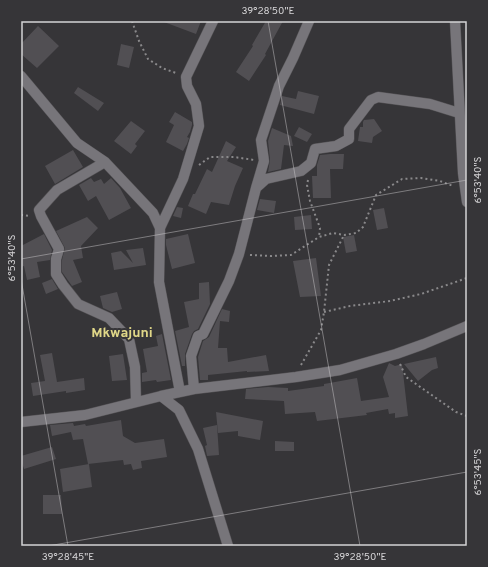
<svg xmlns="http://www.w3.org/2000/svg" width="488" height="567" viewBox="0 0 488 567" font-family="Overpass,sans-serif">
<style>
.building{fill:#514f53}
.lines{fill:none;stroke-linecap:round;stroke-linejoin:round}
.minor-casing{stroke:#555356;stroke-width:11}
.path{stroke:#8a898b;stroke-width:2;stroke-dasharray:2 3;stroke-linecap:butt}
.minor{stroke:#77757a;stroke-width:10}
.ticks{fill:none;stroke:#d4d3d5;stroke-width:1;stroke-opacity:0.45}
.labels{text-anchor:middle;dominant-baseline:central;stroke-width:4;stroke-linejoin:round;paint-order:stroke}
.quarter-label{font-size:14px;font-weight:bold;fill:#e0d788;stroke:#363538}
.neatline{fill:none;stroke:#d4d3d5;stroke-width:1.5}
.ticks-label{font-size:10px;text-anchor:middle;fill:#d4d3d5}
</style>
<rect width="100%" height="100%" fill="#363538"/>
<path class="building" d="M 164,21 L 201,21 L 196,34 L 164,22 Z
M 266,21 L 283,21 L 265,54 L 266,55 L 249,81 L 236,72 L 253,46 L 252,45 Z
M 38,26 L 59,46 L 37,68 L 21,54 L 21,44 Z
M 121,44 L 134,47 L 129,68 L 117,65 Z
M 78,87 L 104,103 L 98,111 L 74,93 Z
M 298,91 L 319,96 L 314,114 L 280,105 L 282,96 L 296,99 Z
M 175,112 L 192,122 L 192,125 L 190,132 L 187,137 L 189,138 L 187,144 L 183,151 L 166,142 L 174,125 L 169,122 Z
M 374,119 L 382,131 L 373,137 L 372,143 L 358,141 L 360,127 L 363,127 L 363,122 L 364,120 Z
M 131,121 L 145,131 L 135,144 L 137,146 L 131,154 L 114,141 Z
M 299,127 L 312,134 L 307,142 L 294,136 Z
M 272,128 L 291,136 L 293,146 L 284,145 L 281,169 L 268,172 L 270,160 L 268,141 Z
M 226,141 L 236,147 L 227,161 L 243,168 L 235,186 L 229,205 L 211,202 L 206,214 L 188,206 L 193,194 L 195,194 L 207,169 L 212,172 Z
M 73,150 L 83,167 L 55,184 L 45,166 Z
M 330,154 L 344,154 L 343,169 L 330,169 L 331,198 L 313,198 L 312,176 L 317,176 L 317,165 L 320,155 Z
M 91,178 L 94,182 L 101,179 L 104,184 L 111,178 L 120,188 L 131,208 L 109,220 L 96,196 L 88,201 L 79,185 Z
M 260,199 L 276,201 L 274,213 L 257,210 Z
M 177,207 L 183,208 L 181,218 L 173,216 Z
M 384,208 L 388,228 L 377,230 L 373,210 Z
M 311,215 L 312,229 L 295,230 L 294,217 Z
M 87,217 L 98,228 L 81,246 L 83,258 L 73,260 L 82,282 L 72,286 L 62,272 L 62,260 L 65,248 L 56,231 Z
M 44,234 L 52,250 L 50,260 L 37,262 L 40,277 L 27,280 L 24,266 L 21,267 L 21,246 Z
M 188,234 L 195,263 L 172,269 L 166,245 L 166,239 Z
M 354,235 L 357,251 L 346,253 L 343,237 Z
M 143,248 L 146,265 L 114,270 L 111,253 L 121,251 L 133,263 L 126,250 Z
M 316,258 L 321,296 L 300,297 L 293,261 Z
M 52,279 L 58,289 L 46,294 L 42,283 Z
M 209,282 L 210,304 L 198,329 L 194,331 L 192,334 L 185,354 L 185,366 L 182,366 L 175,331 L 189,327 L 184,302 L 199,299 L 199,283 Z
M 117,292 L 122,309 L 112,312 L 103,308 L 100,296 Z
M 222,309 L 230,311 L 229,322 L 220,321 L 218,348 L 227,348 L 228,362 L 266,355 L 269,371 L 247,372 L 247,371 L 208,375 L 208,380 L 200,380 L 198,357 L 203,341 L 209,337 Z
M 162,334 L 171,380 L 157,382 L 156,380 L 142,382 L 142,373 L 147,372 L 143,349 L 158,346 L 156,336 Z
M 52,353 L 57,382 L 84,378 L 85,390 L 66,393 L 66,391 L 33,396 L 31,383 L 45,381 L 40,355 Z
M 123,354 L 127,380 L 112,381 L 109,356 Z
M 436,357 L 438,368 L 432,370 L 418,381 L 404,364 Z
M 389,363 L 395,366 L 402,364 L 408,416 L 395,418 L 395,413 L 389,414 L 388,409 L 366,413 L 367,415 L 317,421 L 315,412 L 285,414 L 284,401 L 245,399 L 246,389 L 268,387 L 288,388 L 288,391 L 324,386 L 324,384 L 357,378 L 361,401 L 389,397 L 383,377 Z
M 216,412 L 263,421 L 260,440 L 238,436 L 238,431 L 218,433 Z
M 121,420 L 123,436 L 135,443 L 164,439 L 167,457 L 141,461 L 142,468 L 133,470 L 131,464 L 124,465 L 123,460 L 88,464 L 83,439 L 73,440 L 71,432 L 52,436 L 50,425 L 73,423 L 74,426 L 85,424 L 86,426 Z
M 217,425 L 219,455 L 207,456 L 205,446 L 207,445 L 203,428 Z
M 275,441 L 294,442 L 294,451 L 275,451 Z
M 52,447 L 56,459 L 24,469 L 21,460 L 21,456 Z
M 89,464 L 92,487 L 63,492 L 60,469 Z
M 43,495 L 61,495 L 62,514 L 43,514 Z"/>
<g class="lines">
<defs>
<path id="minor" d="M 455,21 L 463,173 L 467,202
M 21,76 L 77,143 L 105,162 L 153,213 L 160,228 L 159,282 L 180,392
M 105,162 L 57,190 L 39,210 L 41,216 L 59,249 L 56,259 L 56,274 L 63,285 L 78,304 L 109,318 L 129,339 L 135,367 L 136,401
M 256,188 L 266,179 L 301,171 L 311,163 L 315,149 L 336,146 L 349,139 L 349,129 L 371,100 L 378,97 L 430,104 L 459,113
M 160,228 L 183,179 L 199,126 L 196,104 L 187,86 L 186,77 L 213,21
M 194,389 L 191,356 L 198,336 L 203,334 L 229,281 L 239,254 L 256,188 L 264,161 L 261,140 L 279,86 L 293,58 L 309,21
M 161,396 L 194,389 L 296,377 L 340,370 L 396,354 L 424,344 L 467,326
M 21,422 L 85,415 L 161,396 L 179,410 L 198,449 L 228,546"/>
</defs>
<use href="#minor" class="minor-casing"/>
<path class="path" d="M 132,21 L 139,41 L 148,59 L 162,68 L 176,73
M 199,165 L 210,157 L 234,157 L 254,160
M 308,180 L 307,185 L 310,201 L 320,228 L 319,237
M 21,215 L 30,216
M 250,255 L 270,256 L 291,255 L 319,237 L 333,233 L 344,235 L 356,233 L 363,227 L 376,195 L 402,179 L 421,178 L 440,181 L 453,186
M 324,312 L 350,306 L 390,301 L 421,294 L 467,278
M 400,364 L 406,377 L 456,412 L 467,416
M 301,365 L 321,330 L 324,312 L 329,265 L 344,235"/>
<use href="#minor" class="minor"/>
</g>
<path class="ticks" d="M 268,21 L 360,546M 21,259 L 467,180M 21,279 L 68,546M 48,546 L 467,472"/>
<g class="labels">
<g class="quarter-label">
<text x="122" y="333">Mkwajuni</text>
</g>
</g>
<rect width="488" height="567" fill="none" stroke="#363538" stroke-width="44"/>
<rect x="22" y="22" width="444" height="523" class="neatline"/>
<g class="ticks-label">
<text x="268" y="14">39°28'50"E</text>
<text transform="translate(477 180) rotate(-90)" y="4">6°53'40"S</text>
<text transform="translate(11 258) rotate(-90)" y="4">6°53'40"S</text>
<text transform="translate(477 472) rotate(-90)" y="4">6°53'45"S</text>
<text x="68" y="560">39°28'45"E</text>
<text x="360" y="560">39°28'50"E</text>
</g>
</svg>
